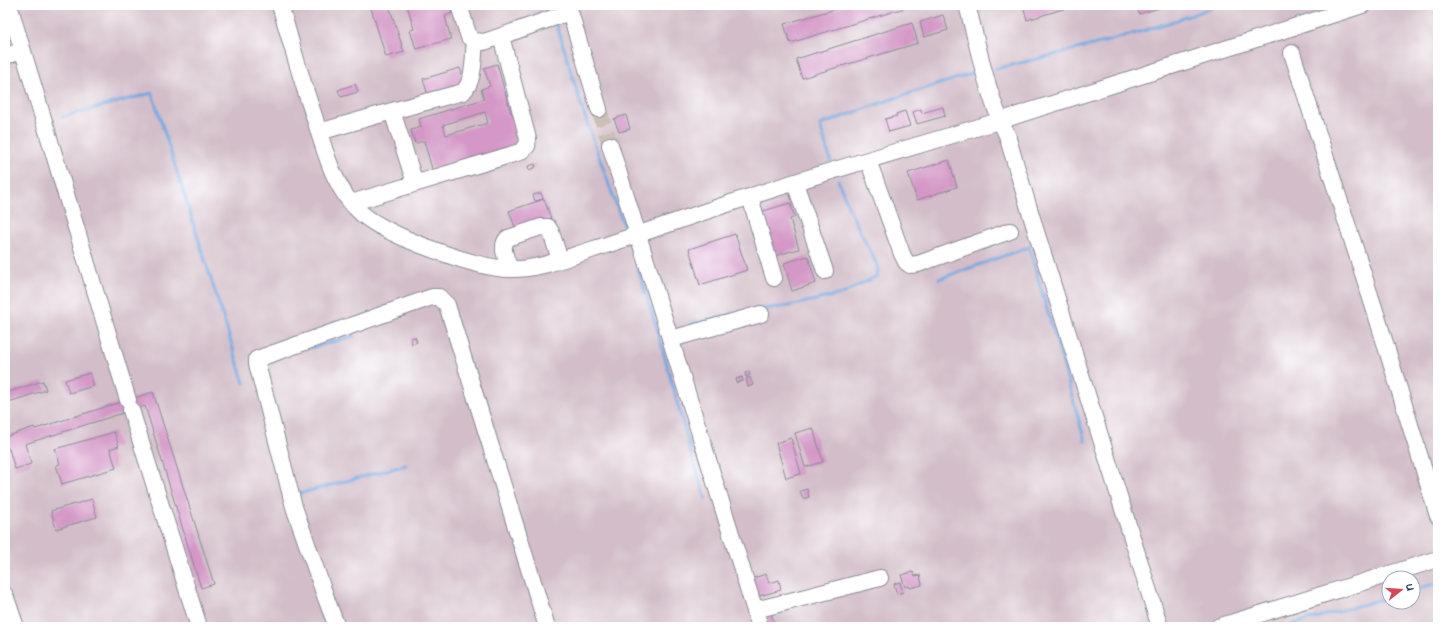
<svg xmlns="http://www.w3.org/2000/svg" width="1443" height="632" viewBox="0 0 1443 632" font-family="'Architects Daughter',sans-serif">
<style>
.industrial{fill:#d2bdc8;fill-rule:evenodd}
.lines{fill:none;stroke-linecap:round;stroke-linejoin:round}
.stream{stroke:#75a7e0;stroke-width:3}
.building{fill:#d497c7;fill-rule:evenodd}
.minor-tunnel{stroke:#c9c0b6;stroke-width:16;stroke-dasharray:16 8;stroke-linecap:butt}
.minor-casing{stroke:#888a95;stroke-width:18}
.minor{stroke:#fff;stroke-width:16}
</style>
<rect width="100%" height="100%" fill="#fff"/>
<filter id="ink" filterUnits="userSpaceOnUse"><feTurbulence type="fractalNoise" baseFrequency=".025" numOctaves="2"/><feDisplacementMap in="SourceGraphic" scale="8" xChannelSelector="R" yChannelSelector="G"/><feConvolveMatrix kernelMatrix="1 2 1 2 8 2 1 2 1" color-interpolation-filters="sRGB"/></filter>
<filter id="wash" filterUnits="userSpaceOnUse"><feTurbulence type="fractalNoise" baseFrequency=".012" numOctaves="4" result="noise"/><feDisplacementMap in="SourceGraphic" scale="16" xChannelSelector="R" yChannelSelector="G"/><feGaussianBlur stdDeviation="0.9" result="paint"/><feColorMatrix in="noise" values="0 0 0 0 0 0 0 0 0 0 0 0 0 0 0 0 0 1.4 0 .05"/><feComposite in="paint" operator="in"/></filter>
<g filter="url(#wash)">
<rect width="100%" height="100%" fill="#f5e4cc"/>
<path class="industrial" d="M 5,5 L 1438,5 L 1438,627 L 5,627 ZM 1389,578 L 1413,578 L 1413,602 L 1389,602 Z"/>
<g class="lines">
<path class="stream" d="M 551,5 L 553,13
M 556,22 L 583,111 L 624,227
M 995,69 C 1071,51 1147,33 1219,5
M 62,117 L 152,93 L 244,383
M 831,162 L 820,125 L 889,100 L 974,73
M 630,244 L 654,319 L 693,459 L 706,499
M 939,279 L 1029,247 L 1085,441
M 764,309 L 789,306 L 842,294 L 877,276 L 878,267 L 850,211 L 838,180
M 692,323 L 733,314
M 311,348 L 354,336
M 298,495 L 298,494 L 406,465
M 1413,590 L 1438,583
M 1284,627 L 1389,597"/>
</g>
<g id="blocks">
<path class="building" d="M 370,5 L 389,5 L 404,52 L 386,57 Z
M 407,5 L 450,5 L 452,13 L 445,16 L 451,39 L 416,49 L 410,30 L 414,29 Z
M 849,5 L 907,5 L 908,7 L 790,43 L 784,24 Z
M 1023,5 L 1076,5 L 1027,20 Z
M 1136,5 L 1169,5 L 1139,14 Z
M 943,15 L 948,30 L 924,37 L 920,22 Z
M 912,23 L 918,43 L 802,78 L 796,59 Z
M 497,64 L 511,113 L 517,111 L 523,130 L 517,131 L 521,145 L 433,172 L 424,141 L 415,143 L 411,130 L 421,127 L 419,119 L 484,99 L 481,89 L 490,86 L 484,68 ZM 485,112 L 488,123 L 446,135 L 443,125 Z
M 460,68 L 465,85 L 428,96 L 423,79 Z
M 355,84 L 358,92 L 341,97 L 338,90 Z
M 943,107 L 945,116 L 917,124 L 913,112 L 921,109 L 922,113 Z
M 905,111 L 910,126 L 889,132 L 885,119 L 897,116 L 896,114 Z
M 626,115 L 630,129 L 619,132 L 614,119 Z
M 949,160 L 957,187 L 917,200 L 908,173 Z
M 535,164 L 536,167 L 529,170 L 528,166 Z
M 541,193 L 543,199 L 535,201 L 533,195 Z
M 544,199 L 551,218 L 516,230 L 509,211 Z
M 790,203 L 795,217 L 790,219 L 799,249 L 774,256 L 760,212 Z
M 735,234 L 747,270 L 700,285 L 689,249 Z
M 808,256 L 816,283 L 792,291 L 784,263 Z
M 415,337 L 417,342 L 412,344 L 411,338 Z
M 749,371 L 750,375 L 746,377 L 745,373 Z
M 90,373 L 94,386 L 69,393 L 65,380 Z
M 742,377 L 743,381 L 737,383 L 736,379 Z
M 750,377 L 753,385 L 748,387 L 746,379 Z
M 43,381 L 46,390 L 5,403 L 5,393 Z
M 153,392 L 214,584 L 201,588 L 145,406 L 25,444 L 31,464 L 15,469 L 9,449 L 5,450 L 5,437 L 34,427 L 35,429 Z
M 813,428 L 823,462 L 805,467 L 795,433 Z
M 114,432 L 119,446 L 110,449 L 116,468 L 62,484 L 56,465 L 60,464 L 55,449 Z
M 791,438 L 801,474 L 786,478 L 776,443 Z
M 807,489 L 809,497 L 803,499 L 800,491 Z
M 92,499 L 97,517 L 56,529 L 51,511 Z
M 913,572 L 915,576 L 920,575 L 922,585 L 910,588 L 909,586 L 905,587 L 901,575 Z
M 766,574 L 769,583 L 779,580 L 781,590 L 756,597 L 751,579 Z
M 900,582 L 903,592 L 897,594 L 894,584 Z
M 771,613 L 775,625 L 764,627 L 761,616 Z"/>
</g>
</g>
<g filter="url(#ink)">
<use href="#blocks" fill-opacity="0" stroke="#888a95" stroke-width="1"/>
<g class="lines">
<path class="minor-tunnel" d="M 599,109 L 610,145"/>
<defs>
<path id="minor" d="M 9,5 L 128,400
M 280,5 C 291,42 301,79 314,116 C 324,148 334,190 361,213 C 385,235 477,269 510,269 C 538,270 565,258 591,250 C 644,233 696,214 749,197 C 833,169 918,146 1002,120 C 1122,82 1243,43 1363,5
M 459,5 L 469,37 L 475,41 L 484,42 L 570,12
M 568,5 L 599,109
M 967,5 C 979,49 987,96 1008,137
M 1292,53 L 1377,317 L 1438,516
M 5,56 L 22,51
M 392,111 L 463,92 C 475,80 473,58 475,41
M 319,132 L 392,111 L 415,183
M 1008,139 L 1038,238
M 610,145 L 760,627
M 868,160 L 902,254 L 906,262 L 910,265 L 918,264 L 1010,231
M 795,183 L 825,271
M 750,197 L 774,278
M 351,203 L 520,152 L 527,146 L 528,139 L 501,36
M 1039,241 L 1160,627
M 510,269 C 507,260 499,246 508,238 L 541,227 L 548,227 L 551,232 L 560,260
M 671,339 L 761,314
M 131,410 L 199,627
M 5,595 L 16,627
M 755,610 L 880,578
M 337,627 L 327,601 L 294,507 L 257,364 L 257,359 L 432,297 L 439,297 L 447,305 L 547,627
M 1218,627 L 1438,559"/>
</defs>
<use href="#minor" class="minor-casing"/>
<use href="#minor" class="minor"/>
</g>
</g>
<rect width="1443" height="632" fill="none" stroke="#fff" stroke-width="20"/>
<g transform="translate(1401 590) rotate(73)"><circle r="19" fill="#ffffff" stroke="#a4acbf"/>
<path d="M0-3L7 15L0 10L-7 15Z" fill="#d1495b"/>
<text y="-6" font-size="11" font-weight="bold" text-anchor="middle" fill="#1b2f5e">U</text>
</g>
</svg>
